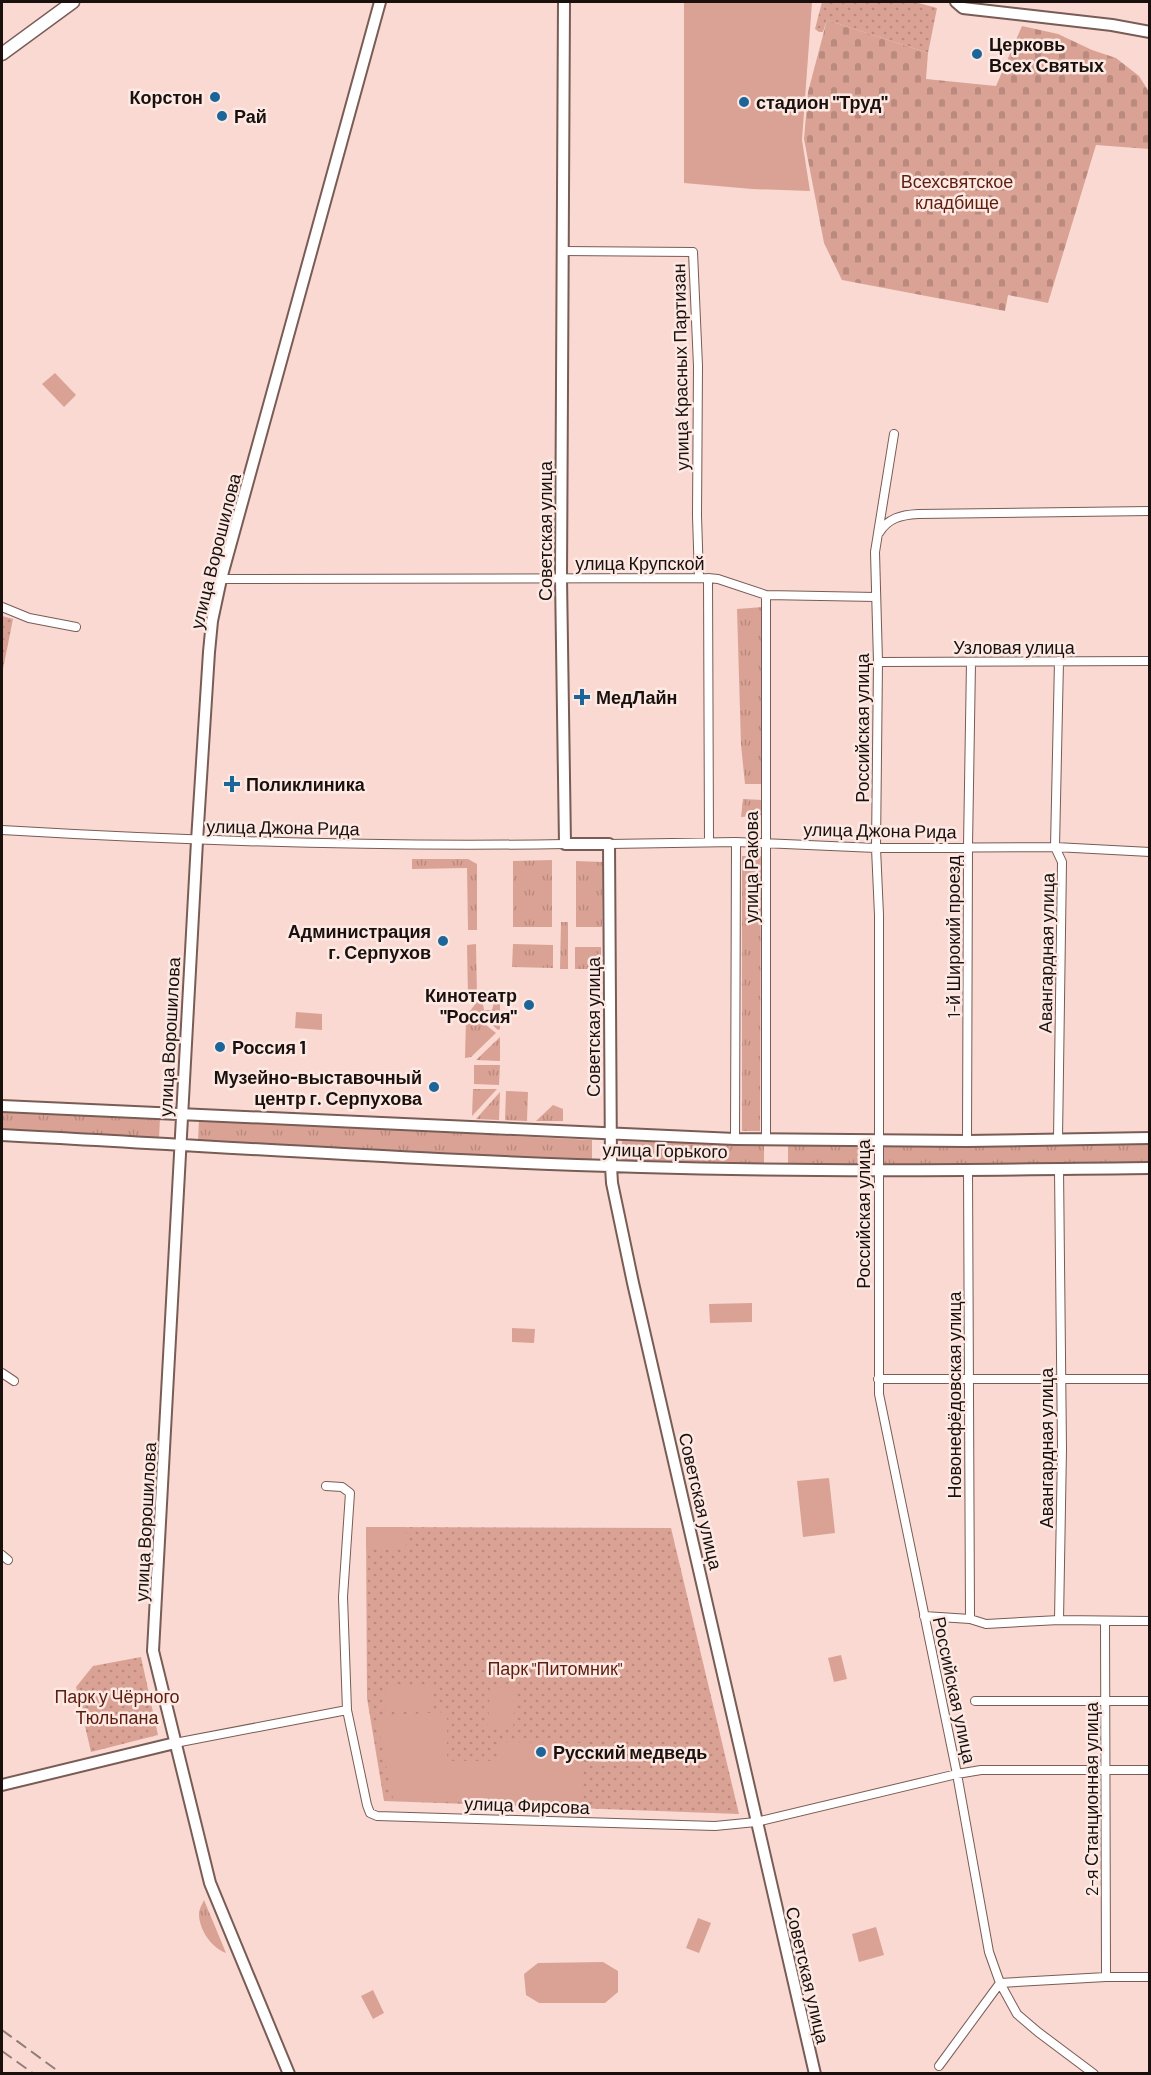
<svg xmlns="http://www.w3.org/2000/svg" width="1151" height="2075" viewBox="0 0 1151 2075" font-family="Barlow,sans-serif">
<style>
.grass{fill:url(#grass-tufts)}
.cemetery{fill:url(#cemetery-stones)}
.park{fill:url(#park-dots)}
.pitch{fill:#daa294}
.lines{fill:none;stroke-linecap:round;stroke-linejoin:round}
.street-casing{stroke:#785c55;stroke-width:10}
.secondary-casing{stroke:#785c55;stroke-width:14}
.primary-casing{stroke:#785c55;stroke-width:15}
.street{stroke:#fff;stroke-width:8}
.secondary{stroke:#fff;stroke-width:10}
.primary{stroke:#fff;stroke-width:12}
.rail{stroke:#927c77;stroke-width:2;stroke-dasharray:12 6;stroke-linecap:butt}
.poi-dot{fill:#1c6598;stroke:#fde9e4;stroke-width:2}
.labels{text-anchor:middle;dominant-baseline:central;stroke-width:5;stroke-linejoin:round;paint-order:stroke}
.poi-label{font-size:18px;font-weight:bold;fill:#1a100d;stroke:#fde9e4;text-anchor:start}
.park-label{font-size:18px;fill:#5e1d0d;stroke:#fde9e4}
.street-label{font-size:18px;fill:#1a100d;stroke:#fde9e4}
</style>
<defs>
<pattern id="grass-tufts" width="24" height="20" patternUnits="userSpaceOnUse" patternTransform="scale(1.5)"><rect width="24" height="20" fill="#daa294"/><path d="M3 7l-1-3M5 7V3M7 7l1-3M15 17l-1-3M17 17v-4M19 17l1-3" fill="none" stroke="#ba8a7e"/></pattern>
<pattern id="cemetery-stones" width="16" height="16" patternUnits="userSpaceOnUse" patternTransform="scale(1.5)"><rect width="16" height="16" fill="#daa294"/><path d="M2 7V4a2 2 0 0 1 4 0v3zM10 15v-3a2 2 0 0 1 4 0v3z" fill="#ba8a7e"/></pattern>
<pattern id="park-dots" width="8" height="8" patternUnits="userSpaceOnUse" patternTransform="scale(1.5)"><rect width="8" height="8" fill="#daa294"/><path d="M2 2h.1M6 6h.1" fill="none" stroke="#ba8a7e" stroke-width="1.8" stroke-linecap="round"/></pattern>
</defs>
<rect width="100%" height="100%" fill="#f9d9d1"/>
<path class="grass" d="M 763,607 L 764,784 L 745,784 L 741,745 L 737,609 Z
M 743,799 L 763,800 L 763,815 L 741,817 Z
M 742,856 L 761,856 L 760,1131 L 742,1131 Z
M 412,859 L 468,859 L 477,864 L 477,930 L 468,930 L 467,868 L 412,869 Z
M 552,860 L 552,927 L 513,927 L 513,861 Z
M 576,861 L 603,862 L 602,927 L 576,927 Z
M 561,922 L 568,922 L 568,969 L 560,969 Z
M 476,944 L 477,996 L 468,996 L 467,945 Z
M 513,944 L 553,945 L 553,968 L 512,967 Z
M 575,947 L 601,947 L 601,969 L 575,969 Z
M 482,999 L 484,1010 L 492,1010 L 495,999 L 500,1000 L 500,1029 L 498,1030 L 480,1014 L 468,1014 L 478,1000 Z
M 477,1018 L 496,1033 L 471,1057 L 465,1058 L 466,1019 Z
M 500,1037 L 500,1061 L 476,1060 Z
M 474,1065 L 500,1065 L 499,1085 L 474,1084 Z
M 473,1089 L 497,1089 L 472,1116 Z
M 506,1091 L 528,1092 L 527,1121 L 505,1120 Z
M 500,1092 L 499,1120 L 476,1119 Z
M 553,1105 L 563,1109 L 563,1121 L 536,1121 Z
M 2,1110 L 160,1118 L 159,1139 L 2,1131 Z
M 199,1120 L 592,1140 L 592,1163 L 198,1141 Z
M 622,1141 L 764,1145 L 764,1165 L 621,1163 Z
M 1149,1144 L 1149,1162 L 883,1165 L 883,1147 Z
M 788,1146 L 870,1146 L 870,1166 L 788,1166 Z
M 204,1900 L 226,1953 C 212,1948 199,1930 199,1914 C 199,1909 202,1905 204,1900 Z"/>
<path class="cemetery" d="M 827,20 L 928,53 L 926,79 L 996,86 L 1022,26 L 1058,34 L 1092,50 L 1116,58 L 1139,76 L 1149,92 L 1149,149 L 1096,145 L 1048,303 L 1008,295 L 1005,311 L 842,280 L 824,243 L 804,139 L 808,92 Z"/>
<path class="park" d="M 822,2 L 915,2 L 937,8 L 928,53 L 827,20 L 823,32 L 819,32 L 815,29 Z
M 2,616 L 13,619 L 2,674 Z
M 366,1527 L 671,1528 L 739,1814 L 384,1801 L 367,1698 Z
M 141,1657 L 158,1735 L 91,1752 L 76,1687 L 93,1666 Z"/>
<path class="pitch" d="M 684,2 L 812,2 L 802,140 L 810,191 L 752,189 L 684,183 Z
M 55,373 L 76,395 L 64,407 L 42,384 Z
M 296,1012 L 322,1014 L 322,1030 L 295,1028 Z
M 752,1303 L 752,1322 L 710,1323 L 709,1304 Z
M 512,1328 L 535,1329 L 534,1343 L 512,1342 Z
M 829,1478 L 835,1533 L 803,1537 L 797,1481 Z
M 366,1527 L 406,1527 L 406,1548 L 366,1548 Z
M 841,1655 L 847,1679 L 834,1682 L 828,1658 Z
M 431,1685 L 432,1709 L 386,1710 L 386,1686 Z
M 490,1686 L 515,1688 L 513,1728 L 488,1727 Z
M 447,1712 L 447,1761 L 497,1761 L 498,1742 L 585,1743 L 580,1804 L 393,1798 L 376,1716 Z
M 698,1918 L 711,1923 L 699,1953 L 686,1948 Z
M 876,1927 L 884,1955 L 859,1962 L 852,1934 Z
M 603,1962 L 618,1971 L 618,1992 L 605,2003 L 539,2003 L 526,1995 L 524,1974 L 538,1963 Z
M 373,1990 L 384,2013 L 373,2019 L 361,1996 Z"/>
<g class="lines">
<defs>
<path id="street" d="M 562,251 L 693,252 L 698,366 L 697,516 L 699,578
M 894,434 L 875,552 L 878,662 L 876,848 L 879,915 L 879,1394 L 957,1774 L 989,1952 L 1000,1983 L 1017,2014 L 1038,2032 L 1094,2074
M 879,533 C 888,518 901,515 918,514 L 1150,511
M 708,578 L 709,842
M 221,579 L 708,578 L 718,579 L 766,595 L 876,597
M 766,595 L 766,1139
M 2,607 L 29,618 L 76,627
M 878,662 L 1150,661
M 2,830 C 189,841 377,847 565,844
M 609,844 L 736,842 L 876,848 L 1055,847 L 1150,852
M 735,1139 L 736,842
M 1058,1139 L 1062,862 L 1055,847 L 1059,661
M 967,1141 L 968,846 L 971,662
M 1059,1169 L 1062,1449 L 1059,1620
M 968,1170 L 970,1619
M 2,1373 L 14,1381
M 878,1379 L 1150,1379
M 326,1486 L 342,1487 L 350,1493 L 343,1597 L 347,1710 L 367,1805 L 370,1813 L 377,1816 L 715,1826 L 756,1822 L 957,1774 L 981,1770 L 1150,1770
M 2,1555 L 8,1560
M 924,1616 L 970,1619 L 986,1624 L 1059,1620 L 1150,1621
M 1105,1621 L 1106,1977
M 975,1701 L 1150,1701
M 175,1743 L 347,1710
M 1000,1983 L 1106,1977 L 1150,1977
M 939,2066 L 1000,1983"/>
<path id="secondary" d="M 564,2 L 561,578 L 565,844 L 609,844 L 611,1166 L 612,1183 L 633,1283 L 815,2074
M 956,2 L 963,8 L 1112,25 L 1150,32
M 2,1106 L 735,1139 L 967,1141 L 1150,1138
M 2,1135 C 215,1146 428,1161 641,1167 C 811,1172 980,1170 1150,1168
M 2,1785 L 175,1743
M 289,2074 L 210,1883 L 153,1651 L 197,841 L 209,652 L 212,621 L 221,579 L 380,2"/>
<path id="primary" d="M 2,54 L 73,2"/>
</defs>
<use href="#street" class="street-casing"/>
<use href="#secondary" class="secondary-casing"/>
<use href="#primary" class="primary-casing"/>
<use href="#street" class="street"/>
<use href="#secondary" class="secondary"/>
<use href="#primary" class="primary"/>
<path class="rail" d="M 2,2030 L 62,2074
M 2,2051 L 34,2074"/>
</g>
<g class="poi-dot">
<circle cx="977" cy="54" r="6"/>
<circle cx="215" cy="97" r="6"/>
<circle cx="744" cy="102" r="6"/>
<circle cx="222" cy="116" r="6"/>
<path d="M579 688h6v6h6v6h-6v6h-6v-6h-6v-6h6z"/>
<path d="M229 775h6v6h6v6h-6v6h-6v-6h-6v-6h6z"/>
<circle cx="443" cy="941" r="6"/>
<circle cx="529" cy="1005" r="6"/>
<circle cx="220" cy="1047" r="6"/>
<circle cx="434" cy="1087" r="6"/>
<circle cx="541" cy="1752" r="6"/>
</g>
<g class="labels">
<g class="poi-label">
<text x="989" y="44">Церковь<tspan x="989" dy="21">Всех Святых</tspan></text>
<text x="203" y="97" text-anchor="end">Корстон</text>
<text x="756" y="102">стадион "Труд"</text>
<text x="234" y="116">Рай</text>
<text x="596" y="697">МедЛайн</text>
<text x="246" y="784">Поликлиника</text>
<text x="431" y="931" text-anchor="end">Администрация<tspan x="431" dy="21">г. Серпухов</tspan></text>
<text x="517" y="995" text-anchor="end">Кинотеатр<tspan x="517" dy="21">"Россия"</tspan></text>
<text x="232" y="1047">Россия 1</text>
<text x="422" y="1077" text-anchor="end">Музейно-выставочный<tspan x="422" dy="21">центр г. Серпухова</tspan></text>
<text x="553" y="1752">Русский медведь</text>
</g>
<g class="park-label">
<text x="957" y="181">Всехсвятское<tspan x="957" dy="21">кладбище</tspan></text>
<text x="555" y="1668">Парк "Питомник"</text>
<text x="117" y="1696">Парк у Чёрного<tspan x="117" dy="21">Тюльпана</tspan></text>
</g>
<g class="street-label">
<text transform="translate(680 367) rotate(-91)">улица Красных Партизан</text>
<text transform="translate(545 531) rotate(-90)">Советская улица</text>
<text transform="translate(215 551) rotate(-76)">улица Ворошилова</text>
<text x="640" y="563">улица Крупской</text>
<text x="1014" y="647">Узловая улица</text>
<text transform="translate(862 728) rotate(-90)">Российская улица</text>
<text transform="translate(283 827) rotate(1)">улица Джона Рида</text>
<text transform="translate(880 830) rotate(1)">улица Джона Рида</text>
<text transform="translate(751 867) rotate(-90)">улица Ракова</text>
<text transform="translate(953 937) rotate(-90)">1-й Широкий проезд</text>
<text transform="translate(1046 953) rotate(-89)">Авангардная улица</text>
<text transform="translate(593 1027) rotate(-90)">Советская улица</text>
<text transform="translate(169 1037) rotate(-87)">улица Ворошилова</text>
<text transform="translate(665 1150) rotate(1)">улица Горького</text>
<text transform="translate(863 1214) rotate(-90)">Российская улица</text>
<text transform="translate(954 1395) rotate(-90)">Новонефёдовская улица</text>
<text transform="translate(1046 1448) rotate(-90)">Авангардная улица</text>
<text transform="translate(701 1501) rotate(77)">Советская улица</text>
<text transform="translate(145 1522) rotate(-87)">улица Ворошилова</text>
<text transform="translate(955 1690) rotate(78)">Российская улица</text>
<text transform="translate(1091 1799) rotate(-90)">2-я Станционная улица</text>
<text transform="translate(527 1805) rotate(2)">улица Фирсова</text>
<text transform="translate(808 1975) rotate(77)">Советская улица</text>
</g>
</g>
<rect width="1151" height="2075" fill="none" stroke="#1a100d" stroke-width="6"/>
</svg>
